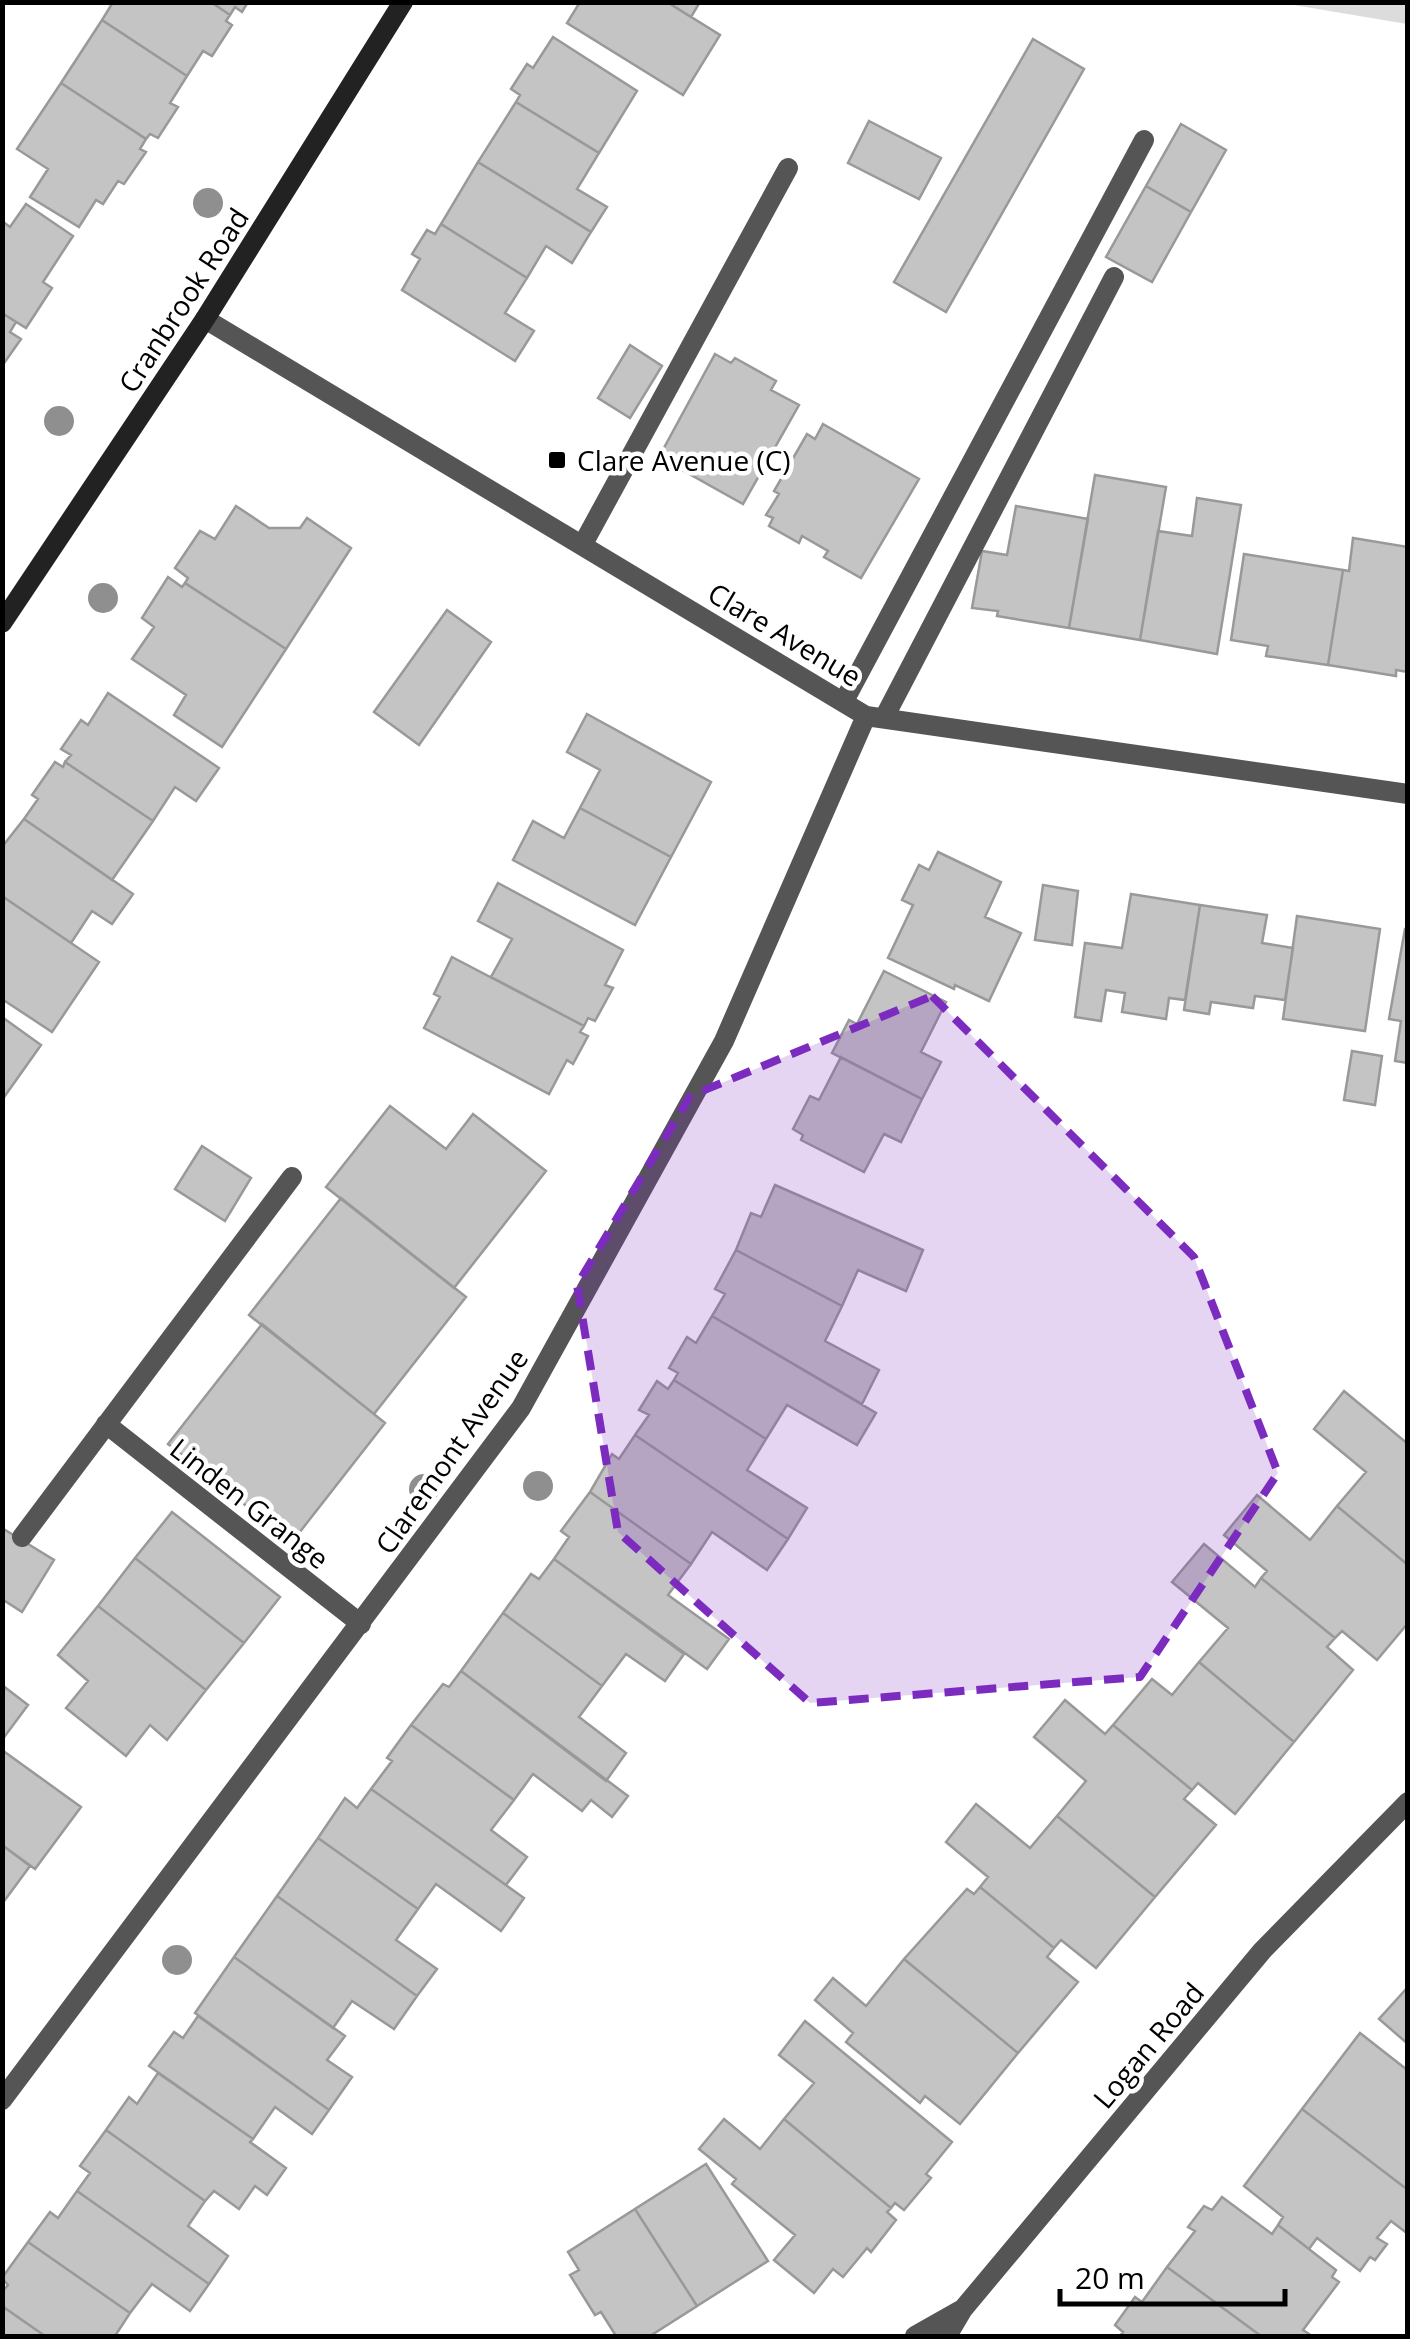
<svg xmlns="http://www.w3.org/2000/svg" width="1410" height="2339" viewBox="0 0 1410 2339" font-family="'Open Sans',sans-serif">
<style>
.green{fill:#dcdcdc}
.building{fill:#c4c4c4;stroke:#999;stroke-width:2.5}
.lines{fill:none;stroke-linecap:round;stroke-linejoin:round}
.lane{stroke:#555;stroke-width:20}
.street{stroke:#555;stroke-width:20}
.secondary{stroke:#222;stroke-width:20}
.tree{fill:#8f8f8f}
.marked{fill:#7b2cbf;fill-opacity:0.2;stroke:#7b2cbf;stroke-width:8;stroke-dasharray:20 12;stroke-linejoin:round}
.poi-dot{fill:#000;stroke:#fff;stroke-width:4}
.labels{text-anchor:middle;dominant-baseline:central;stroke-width:9;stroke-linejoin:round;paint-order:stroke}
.street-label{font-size:28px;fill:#000;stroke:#fff}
.poi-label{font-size:28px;fill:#000;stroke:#fff;text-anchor:start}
</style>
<rect width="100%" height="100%" fill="#fff"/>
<path class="green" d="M 1282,3 L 1407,3 L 1407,24 Z"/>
<path class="building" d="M 113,2 L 211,2 L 230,15 L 226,21 L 232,25 L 212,56 L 203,51 L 187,76 L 102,20 Z
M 211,2 L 248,2 L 242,12 L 235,7 L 230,15 Z
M 580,2 L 667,2 L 720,35 L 683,95 L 567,23 Z
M 667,2 L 700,2 L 691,17 Z
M 102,20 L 187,76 L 170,103 L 178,107 L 158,138 L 150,134 L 146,139 L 61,83 Z
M 553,37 L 637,91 L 599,153 L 516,102 L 520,95 L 511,89 L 527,64 L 533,68 Z
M 1033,39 L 1084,69 L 946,312 L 894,282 Z
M 61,83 L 146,139 L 140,149 L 146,152 L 124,184 L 118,181 L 103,204 L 96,200 L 79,227 L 30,197 L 48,169 L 17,149 Z
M 516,102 L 599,153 L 577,189 L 607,207 L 591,232 L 478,162 Z
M 869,121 L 941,158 L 919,199 L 848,163 Z
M 1181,124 L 1226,150 L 1191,212 L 1146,186 Z
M 478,162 L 591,232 L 572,263 L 546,246 L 527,278 L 441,224 Z
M 1146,186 L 1191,212 L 1152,282 L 1106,257 Z
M 26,204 L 73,236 L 43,282 L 52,288 L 26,328 L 2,313 L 2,221 L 10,227 Z
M 441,224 L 527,278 L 505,313 L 534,331 L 515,361 L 402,290 L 420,259 L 412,254 L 427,230 L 435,234 Z
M 2,313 L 16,322 L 10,332 L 21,339 L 2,366 Z
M 630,345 L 662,366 L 630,418 L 598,398 Z
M 715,354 L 731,363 L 735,358 L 776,381 L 771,390 L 799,405 L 743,504 L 659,457 Z
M 823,424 L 919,479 L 861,578 L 824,557 L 828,551 L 802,536 L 799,543 L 769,526 L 773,518 L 766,515 L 779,494 L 774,491 L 807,434 L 815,439 Z
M 1095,475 L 1166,487 L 1140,640 L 1069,628 Z
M 1197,498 L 1241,505 L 1217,654 L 1140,640 L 1158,531 L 1192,536 Z
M 236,506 L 269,528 L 300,528 L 307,518 L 351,548 L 286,649 L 185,583 L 188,578 L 175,568 L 200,531 L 215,539 Z
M 1016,506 L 1088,519 L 1069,628 L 997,616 L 998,611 L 972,608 L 982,551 L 1007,555 Z
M 1353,538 L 1408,547 L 1408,672 L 1396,670 L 1396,676 L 1328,665 L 1343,570 L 1349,571 Z
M 1244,554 L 1343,570 L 1328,665 L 1266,656 L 1268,646 L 1231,640 Z
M 168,577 L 182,587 L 185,583 L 286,649 L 222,747 L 174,715 L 186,695 L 132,659 L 154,627 L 142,618 Z
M 447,610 L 491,642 L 419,745 L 374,712 Z
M 108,693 L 219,768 L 196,801 L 175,787 L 153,821 L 65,762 L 71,755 L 61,749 L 81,720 L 88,725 Z
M 587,714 L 711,782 L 671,857 L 580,808 L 600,770 L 567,752 Z
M 55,762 L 63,767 L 65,762 L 153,821 L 112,880 L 24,819 L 38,799 L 32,795 Z
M 580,808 L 671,857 L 635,925 L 513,860 L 533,821 L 564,838 Z
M 24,819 L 133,894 L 112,924 L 92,911 L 71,943 L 2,896 L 2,847 Z
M 938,852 L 1001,882 L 985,917 L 1021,933 L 989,1001 L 955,985 L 954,989 L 888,958 L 913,905 L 902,900 L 919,865 L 929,870 Z
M 498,883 L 623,950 L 605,985 L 613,988 L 595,1021 L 588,1018 L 584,1026 L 491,977 L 512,939 L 478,921 Z
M 1043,885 L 1078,891 L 1072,945 L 1035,940 Z
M 1131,894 L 1200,905 L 1185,1000 L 1169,998 L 1166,1019 L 1122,1012 L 1125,993 L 1106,990 L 1101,1021 L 1075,1017 L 1085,943 L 1122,948 Z
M 2,896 L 99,962 L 52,1032 L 2,999 Z
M 1200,905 L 1267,915 L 1262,943 L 1293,948 L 1285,1000 L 1255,996 L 1253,1008 L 1211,1002 L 1209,1014 L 1184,1010 Z
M 1297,916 L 1380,929 L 1365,1031 L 1283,1019 Z
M 1405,929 L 1408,929 L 1408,1063 L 1395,1061 L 1401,1021 L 1389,1019 Z
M 452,957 L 584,1026 L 580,1032 L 588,1036 L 573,1064 L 567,1060 L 549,1094 L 424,1028 L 440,997 L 434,994 Z
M 884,971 L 946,1002 L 921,1052 L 941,1062 L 922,1099 L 832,1053 L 849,1020 L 857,1024 Z
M 2,1017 L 41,1045 L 2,1100 Z
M 1352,1051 L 1382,1056 L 1375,1105 L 1344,1100 Z
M 841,1057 L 922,1099 L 901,1142 L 884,1134 L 864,1172 L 801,1140 L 803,1135 L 793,1129 L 810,1096 L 819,1100 Z
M 390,1106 L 446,1149 L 473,1114 L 546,1171 L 454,1288 L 326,1187 Z
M 202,1146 L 251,1178 L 225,1221 L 175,1189 Z
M 775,1185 L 923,1250 L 906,1291 L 858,1270 L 842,1306 L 736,1250 L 751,1213 L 761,1217 Z
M 341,1198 L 466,1297 L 374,1414 L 249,1315 Z
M 736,1250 L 842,1306 L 825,1341 L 879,1370 L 862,1404 L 712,1316 L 725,1294 L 715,1289 Z
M 712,1316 L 876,1413 L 857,1445 L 787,1405 L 766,1439 L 674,1380 L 678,1373 L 669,1368 L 687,1337 L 696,1343 Z
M 262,1324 L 385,1423 L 292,1542 L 168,1444 Z
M 674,1380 L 766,1439 L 747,1470 L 807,1508 L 788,1539 L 635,1435 L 649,1415 L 639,1410 L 657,1381 L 668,1389 Z
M 1344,1391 L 1408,1444 L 1408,1565 L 1337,1506 L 1366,1472 L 1314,1429 Z
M 635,1435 L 788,1539 L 767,1570 L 712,1532 L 691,1564 L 590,1492 L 612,1454 L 619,1459 Z
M 590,1492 L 691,1564 L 668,1595 L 729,1639 L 707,1669 L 554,1559 L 569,1537 L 561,1531 Z
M 1257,1495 L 1310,1540 L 1337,1506 L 1408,1565 L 1408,1623 L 1377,1660 L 1342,1631 L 1335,1638 L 1261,1578 L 1267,1571 L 1224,1535 Z
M 172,1512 L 280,1597 L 244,1643 L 135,1558 Z
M 2,1528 L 54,1560 L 22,1612 L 2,1599 Z
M 1204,1544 L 1255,1587 L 1261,1578 L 1335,1638 L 1327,1647 L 1353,1670 L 1294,1742 L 1199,1662 L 1228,1628 L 1172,1582 Z
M 135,1558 L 244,1643 L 206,1690 L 98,1606 Z
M 554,1559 L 684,1654 L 665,1681 L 626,1654 L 602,1686 L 503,1613 L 531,1574 L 539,1579 Z
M 98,1606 L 206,1690 L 167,1740 L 150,1725 L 126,1756 L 66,1708 L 88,1681 L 58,1655 Z
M 503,1613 L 602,1686 L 579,1717 L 626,1753 L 606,1781 L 461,1671 Z
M 1199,1662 L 1294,1742 L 1235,1814 L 1198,1783 L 1192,1790 L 1113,1725 L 1152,1679 L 1172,1695 Z
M 461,1671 L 628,1796 L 612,1817 L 591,1800 L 582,1811 L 533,1774 L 514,1800 L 411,1725 L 443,1684 L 449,1687 Z
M 2,1685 L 28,1705 L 2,1740 Z
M 1065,1700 L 1105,1734 L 1113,1725 L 1192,1790 L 1184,1799 L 1216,1825 L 1155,1897 L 1057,1816 L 1086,1781 L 1034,1737 Z
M 411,1725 L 514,1800 L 491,1830 L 527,1857 L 506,1885 L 371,1789 L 392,1761 L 387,1758 Z
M 2,1750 L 81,1807 L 35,1869 L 2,1845 Z
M 371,1789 L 524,1898 L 501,1931 L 436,1884 L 418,1909 L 318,1838 L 345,1798 L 357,1808 Z
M 976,1804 L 1030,1848 L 1057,1816 L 1155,1897 L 1096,1968 L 1061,1940 L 1054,1948 L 980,1887 L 988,1877 L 946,1842 Z
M 318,1838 L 418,1909 L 396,1940 L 437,1969 L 417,1996 L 277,1896 Z
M 2,1845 L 30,1866 L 2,1904 Z
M 980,1887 L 1054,1948 L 1047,1957 L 1078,1982 L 1018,2053 L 904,1959 L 967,1889 L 974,1894 Z
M 277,1896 L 417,1996 L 394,2029 L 352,2001 L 333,2028 L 234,1957 Z
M 234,1957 L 345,2036 L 327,2060 L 352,2077 L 329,2110 L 195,2013 Z
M 904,1959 L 1018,2053 L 960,2124 L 925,2096 L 920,2103 L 846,2042 L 853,2033 L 815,2000 L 833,1978 L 866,2006 Z
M 1408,1987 L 1408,2044 L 1379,2019 Z
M 198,2016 L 329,2110 L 312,2134 L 275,2107 L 253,2139 L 149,2066 L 174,2032 L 183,2038 Z
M 805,2021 L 952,2142 L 926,2174 L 931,2178 L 904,2210 L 895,2203 L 891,2208 L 784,2119 L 814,2083 L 779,2055 Z
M 1360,2033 L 1406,2069 L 1408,2067 L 1408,2190 L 1302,2109 Z
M 158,2073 L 253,2139 L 250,2142 L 286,2168 L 267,2195 L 255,2186 L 239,2209 L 214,2191 L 205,2201 L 106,2130 L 129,2097 L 137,2104 Z
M 1302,2109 L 1408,2190 L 1408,2234 L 1391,2221 L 1377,2238 L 1387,2244 L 1375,2260 L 1370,2257 L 1360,2271 L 1317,2238 L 1309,2249 L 1278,2225 L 1283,2217 L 1244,2186 Z
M 724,2119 L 760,2149 L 784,2119 L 891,2208 L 887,2212 L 896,2220 L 871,2252 L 867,2248 L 843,2277 L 833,2269 L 814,2293 L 774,2260 L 795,2235 L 732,2184 L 736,2179 L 699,2149 Z
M 106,2130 L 205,2201 L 188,2226 L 228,2256 L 209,2284 L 77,2191 L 90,2173 L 80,2166 Z
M 706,2164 L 768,2261 L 697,2306 L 635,2209 Z
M 77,2191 L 209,2284 L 190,2311 L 152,2284 L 130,2313 L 28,2242 L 50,2212 L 58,2218 Z
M 1222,2197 L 1272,2234 L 1278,2225 L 1336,2270 L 1332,2277 L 1339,2282 L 1303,2330 L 1312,2336 L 1261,2336 L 1167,2267 L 1195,2231 L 1188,2227 L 1204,2206 L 1212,2210 Z
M 635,2209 L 697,2306 L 650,2336 L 616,2336 L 601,2312 L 595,2315 L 570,2275 L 579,2270 L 568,2252 Z
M 28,2242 L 130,2313 L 115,2336 L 45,2336 L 2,2306 L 2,2292 L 8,2285 L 2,2278 Z
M 1167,2267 L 1261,2336 L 1120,2336 L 1123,2332 L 1115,2325 L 1135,2297 L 1142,2302 Z
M 2,2306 L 45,2336 L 2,2336 Z"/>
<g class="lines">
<path class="lane" d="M 583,544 L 788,168
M 844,701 L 1144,140
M 884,718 L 1114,277
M 106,1424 L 361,1624
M 22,1537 L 292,1177"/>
<path class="street" d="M 205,319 L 866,716 L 1408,794
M 2,2100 L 521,1408 L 724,1041 L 866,716
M 915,2336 L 961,2310
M 947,2336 L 963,2309 L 1262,1951 L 1408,1802"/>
<path class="secondary" d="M 2,623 L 205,319 L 403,2"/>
</g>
<g class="tree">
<circle cx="208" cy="203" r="15"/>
<circle cx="59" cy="421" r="15"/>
<circle cx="103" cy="598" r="15"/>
<circle cx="538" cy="1486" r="15"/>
<circle cx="424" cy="1489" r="15"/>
<circle cx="177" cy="1960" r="15"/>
</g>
<path class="marked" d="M 932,996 L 1194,1257 L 1278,1473 L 1140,1677 L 810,1703 L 618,1532 L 577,1285 L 690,1096 Z"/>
<rect class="poi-dot" x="547" y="450" width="20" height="20" rx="5"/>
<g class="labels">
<g class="street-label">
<text transform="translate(183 300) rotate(-57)">Cranbrook Road</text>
<text transform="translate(785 634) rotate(31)">Clare Avenue</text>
<text transform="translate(451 1451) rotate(-55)">Claremont Avenue</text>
<text transform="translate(250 1503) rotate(38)">Linden Grange</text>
<text transform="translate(1148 2045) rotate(-50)">Logan Road</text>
</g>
<g class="poi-label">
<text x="577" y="460">Clare Avenue (C)</text>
</g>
</g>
<rect width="1410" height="2339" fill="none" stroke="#000000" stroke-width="10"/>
<path d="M1060 2289v15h225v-15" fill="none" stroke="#000000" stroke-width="5"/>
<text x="1075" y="2289" font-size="30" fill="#000000" stroke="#ffffff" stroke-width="8" paint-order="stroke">20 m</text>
</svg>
